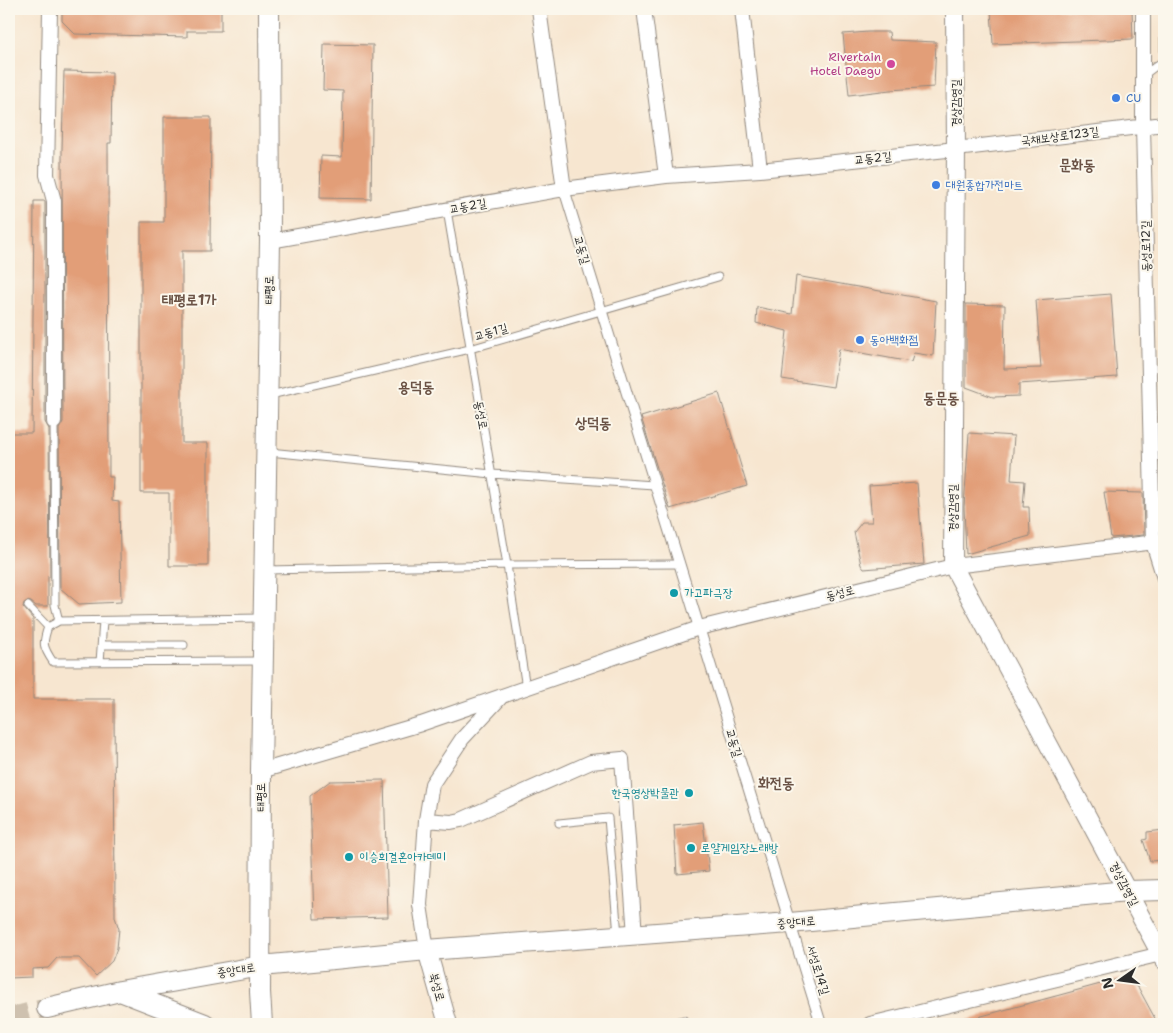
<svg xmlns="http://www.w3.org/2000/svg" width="1173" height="1033" viewBox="0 0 1173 1033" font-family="'Shantell Sans','Poor Story',sans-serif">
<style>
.building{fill:#e29e78}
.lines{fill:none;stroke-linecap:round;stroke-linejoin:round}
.secondary-tunnel{stroke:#cec1af;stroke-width:20;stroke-dasharray:20 10;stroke-linecap:butt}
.service-casing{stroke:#91887e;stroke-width:9}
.pedestrian-casing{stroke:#91887e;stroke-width:12}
.minor-casing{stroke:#91887e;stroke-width:16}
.tertiary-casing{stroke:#91887e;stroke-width:20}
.secondary-casing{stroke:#91887e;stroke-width:22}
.service{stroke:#fff;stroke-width:7}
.pedestrian{stroke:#fff;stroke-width:10}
.minor{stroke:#fff;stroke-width:14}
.tertiary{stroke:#fff;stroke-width:18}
.secondary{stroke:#fff;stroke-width:20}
.hotel-dot{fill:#d1479c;stroke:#fbf7ec;stroke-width:2}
.shop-dot{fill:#3f7fe0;stroke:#fbf7ec;stroke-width:2}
.culture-dot{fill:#0f9aa8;stroke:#fbf7ec;stroke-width:2}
.labels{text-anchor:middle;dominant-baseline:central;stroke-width:4;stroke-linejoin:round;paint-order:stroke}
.hotel-label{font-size:12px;fill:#b23c85;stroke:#fbf7ec;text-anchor:end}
.shop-label{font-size:12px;fill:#366cbe;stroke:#fbf7ec;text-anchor:start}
.street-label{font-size:12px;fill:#2b2b2b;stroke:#fbf7ec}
.culture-label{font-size:12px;fill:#0d838f;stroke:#fbf7ec;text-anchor:start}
.quarter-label{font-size:15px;font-weight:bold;fill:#6b5346;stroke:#fbf7ec}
</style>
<rect width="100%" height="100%" fill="#fbf7ec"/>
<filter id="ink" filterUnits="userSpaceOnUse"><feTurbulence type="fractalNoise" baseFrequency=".02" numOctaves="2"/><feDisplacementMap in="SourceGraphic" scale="10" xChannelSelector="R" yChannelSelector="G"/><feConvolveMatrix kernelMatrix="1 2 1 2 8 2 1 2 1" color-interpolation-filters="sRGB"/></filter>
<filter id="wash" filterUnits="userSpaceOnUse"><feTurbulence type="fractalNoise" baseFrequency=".0096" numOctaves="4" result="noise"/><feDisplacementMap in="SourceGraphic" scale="20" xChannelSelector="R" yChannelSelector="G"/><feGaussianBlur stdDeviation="1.12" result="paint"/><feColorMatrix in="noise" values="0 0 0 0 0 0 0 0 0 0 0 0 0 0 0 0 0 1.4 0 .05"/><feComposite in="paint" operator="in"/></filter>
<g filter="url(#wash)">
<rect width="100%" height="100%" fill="#f7e6d0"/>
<g id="blocks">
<path class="building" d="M 62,9 L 221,9 L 221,31 L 187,31 L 187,37 L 75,34 L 62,21 Z
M 991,9 L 1132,9 L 1133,39 L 993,44 Z
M 868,32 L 889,32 L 890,40 L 936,42 L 934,87 L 890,90 L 849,95 L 843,34 Z
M 324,44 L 373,45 L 371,199 L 320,198 L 321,156 L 342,157 L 343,91 L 323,90 Z
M 64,71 L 112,72 L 111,143 L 108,143 L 109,477 L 113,477 L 112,501 L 119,502 L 121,602 L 79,604 L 60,588 L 59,429 L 63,422 L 62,149 Z
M 164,117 L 211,117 L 210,251 L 182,251 L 182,443 L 208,443 L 208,566 L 169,566 L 169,493 L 141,493 L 141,222 L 164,222 Z
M 34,201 L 45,201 L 45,422 L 49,429 L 50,578 L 48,576 L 48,606 L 36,606 L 31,602 L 27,601 L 24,603 L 23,607 L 33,619 L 33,699 L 114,699 L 115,917 L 119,929 L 117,948 L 112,961 L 96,976 L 79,958 L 57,958 L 48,968 L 32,969 L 32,977 L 9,978 L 9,433 L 32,433 Z
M 796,276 L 936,301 L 933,356 L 914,353 L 911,362 L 839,349 L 833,387 L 782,379 L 787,331 L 756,323 L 757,307 L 792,314 Z
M 1111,294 L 1117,377 L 1019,384 L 1019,396 L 993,397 L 966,387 L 966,304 L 1005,305 L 1004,369 L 1041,368 L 1036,300 Z
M 719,393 L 747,486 L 670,509 L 641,417 Z
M 969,433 L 1014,436 L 1011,480 L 1025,481 L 1023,507 L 1029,507 L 1030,536 L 966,554 L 964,507 Z
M 917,483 L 924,564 L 864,569 L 861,565 L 854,532 L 862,522 L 872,522 L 869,486 Z
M 1104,492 L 1143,493 L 1144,535 L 1111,538 Z
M 1161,493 L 1164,494 L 1164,525 L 1161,526 Z
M 384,780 L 388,917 L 314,919 L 310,796 L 330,781 Z
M 703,822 L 709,871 L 677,874 L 674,825 Z
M 1164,830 L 1164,860 L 1150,861 L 1143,840 L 1147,839 L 1147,832 Z
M 1119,979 L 1138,987 L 1158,1024 L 967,1024 L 967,1020 Z"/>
</g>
</g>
<g filter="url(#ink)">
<use href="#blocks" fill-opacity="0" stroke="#91887e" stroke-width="1"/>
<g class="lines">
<path class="secondary-tunnel" d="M 9,1018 L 47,1008"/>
<defs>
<path id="service" d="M 1144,75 L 1164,60 L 1164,22
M 447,210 L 507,565 L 526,688
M 270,395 L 470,349 L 718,277
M 54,422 L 55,605 L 59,621
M 269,452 L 492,474 L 654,485
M 267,570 L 507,565 L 679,564
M 28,606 L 48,627
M 102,645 L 184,645
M 262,661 L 53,662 C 43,647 42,644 48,627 L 59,621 L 263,618
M 100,662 L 103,621
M 559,823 L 608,818 L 618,935
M 666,1024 L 684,1020 L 686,1024"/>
<path id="pedestrian" d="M 564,189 L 821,1024"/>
<path id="minor" d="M 50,9 L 47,175 L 54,201 L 54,422
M 539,9 L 564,189
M 644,9 L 666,176
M 742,9 L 760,170
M 1143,9 L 1143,126 L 1153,543 L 1164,578
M 270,241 L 564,189 L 666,176 L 760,170 L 956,149 L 1164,124
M 261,771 L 421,724 L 699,628 L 953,566 L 1164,541
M 426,820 L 451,822 L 461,820 L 591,762 L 622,759 L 635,935
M 427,950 L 420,905 L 426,820 L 432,784 L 462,739 L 501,697
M 870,1024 L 1161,954"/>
<path id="tertiary" d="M 955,9 L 956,149 L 953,566 L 1164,960
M 427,950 L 448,1024"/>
<path id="secondary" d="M 120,991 L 205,1024
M 47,1008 L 120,991 L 261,966 L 427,950 L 790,923 L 1127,891 L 1164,890
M 262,1024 L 260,992 L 261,771 L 270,241 L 269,9"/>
</defs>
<use href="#service" class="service-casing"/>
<use href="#pedestrian" class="pedestrian-casing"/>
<use href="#minor" class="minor-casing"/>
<use href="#tertiary" class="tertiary-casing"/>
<use href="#secondary" class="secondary-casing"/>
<use href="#service" class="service"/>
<use href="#pedestrian" class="pedestrian"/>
<use href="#minor" class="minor"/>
<use href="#tertiary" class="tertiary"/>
<use href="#secondary" class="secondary"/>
</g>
</g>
<circle class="hotel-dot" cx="891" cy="64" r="5"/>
<g class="shop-dot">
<circle cx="1116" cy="98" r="5"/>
<circle cx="936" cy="185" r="5"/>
<circle cx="860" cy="340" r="5"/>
</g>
<g class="culture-dot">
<circle cx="674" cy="593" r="5"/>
<circle cx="689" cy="793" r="5"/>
<circle cx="691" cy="848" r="5"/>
<circle cx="349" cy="857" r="5"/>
</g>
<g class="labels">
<g class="hotel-label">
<text x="881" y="57">Rivertain<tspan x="881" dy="14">Hotel Daegu</tspan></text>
</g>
<g class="shop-label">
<text x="1126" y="98">CU</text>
<text x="946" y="185">대원종합가전마트</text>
<text x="870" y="340">동아백화점</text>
</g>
<g class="street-label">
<text transform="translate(956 103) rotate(-90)">경상감영길</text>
<text transform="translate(1060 136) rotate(-7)">국채보상로123길</text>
<text transform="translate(873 158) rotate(-6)">교동2길</text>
<text transform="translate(468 206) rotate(-10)">교동2길</text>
<text transform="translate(1146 246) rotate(-91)">동성로12길</text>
<text transform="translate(582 250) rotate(73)">교동길</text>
<text transform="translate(269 290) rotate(-89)">태평로</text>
<text transform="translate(491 332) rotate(-16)">교동1길</text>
<text transform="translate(481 415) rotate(80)">동성로</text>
<text transform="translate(953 508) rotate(-90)">경상감영길</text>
<text transform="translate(840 593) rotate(-14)">동성로</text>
<text transform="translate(734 743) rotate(73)">교동길</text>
<text transform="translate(261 797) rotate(-90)">태평로</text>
<text transform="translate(1124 884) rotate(62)">경상감영길</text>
<text transform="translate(796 922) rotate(-5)">중앙대로</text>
<text transform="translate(236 970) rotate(-9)">중앙대로</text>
<text transform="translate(818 970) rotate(73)">서성로14길</text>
<text transform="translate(437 987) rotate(75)">북성로</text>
</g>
<g class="culture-label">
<text x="684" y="593">가고파극장</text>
<text x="679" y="793" text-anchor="end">한국영상박물관</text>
<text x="701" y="848">로얄게임장노래방</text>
<text x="359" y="857">이승희결혼아카데미</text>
</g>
<g class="quarter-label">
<text x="1077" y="165">문화동</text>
<text x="189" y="300">태평로1가</text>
<text x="416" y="387">용덕동</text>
<text x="941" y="398">동문동</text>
<text x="593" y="423">상덕동</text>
<text x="776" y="783">화전동</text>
</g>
</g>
<rect width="1173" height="1033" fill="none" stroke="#fbf7ec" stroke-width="30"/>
<g transform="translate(1120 980) rotate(256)" stroke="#fbf7ec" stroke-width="4" paint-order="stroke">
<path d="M0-4L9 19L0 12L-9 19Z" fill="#2b2b2b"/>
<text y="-8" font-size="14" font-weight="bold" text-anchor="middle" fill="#2b2b2b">N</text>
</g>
</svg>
